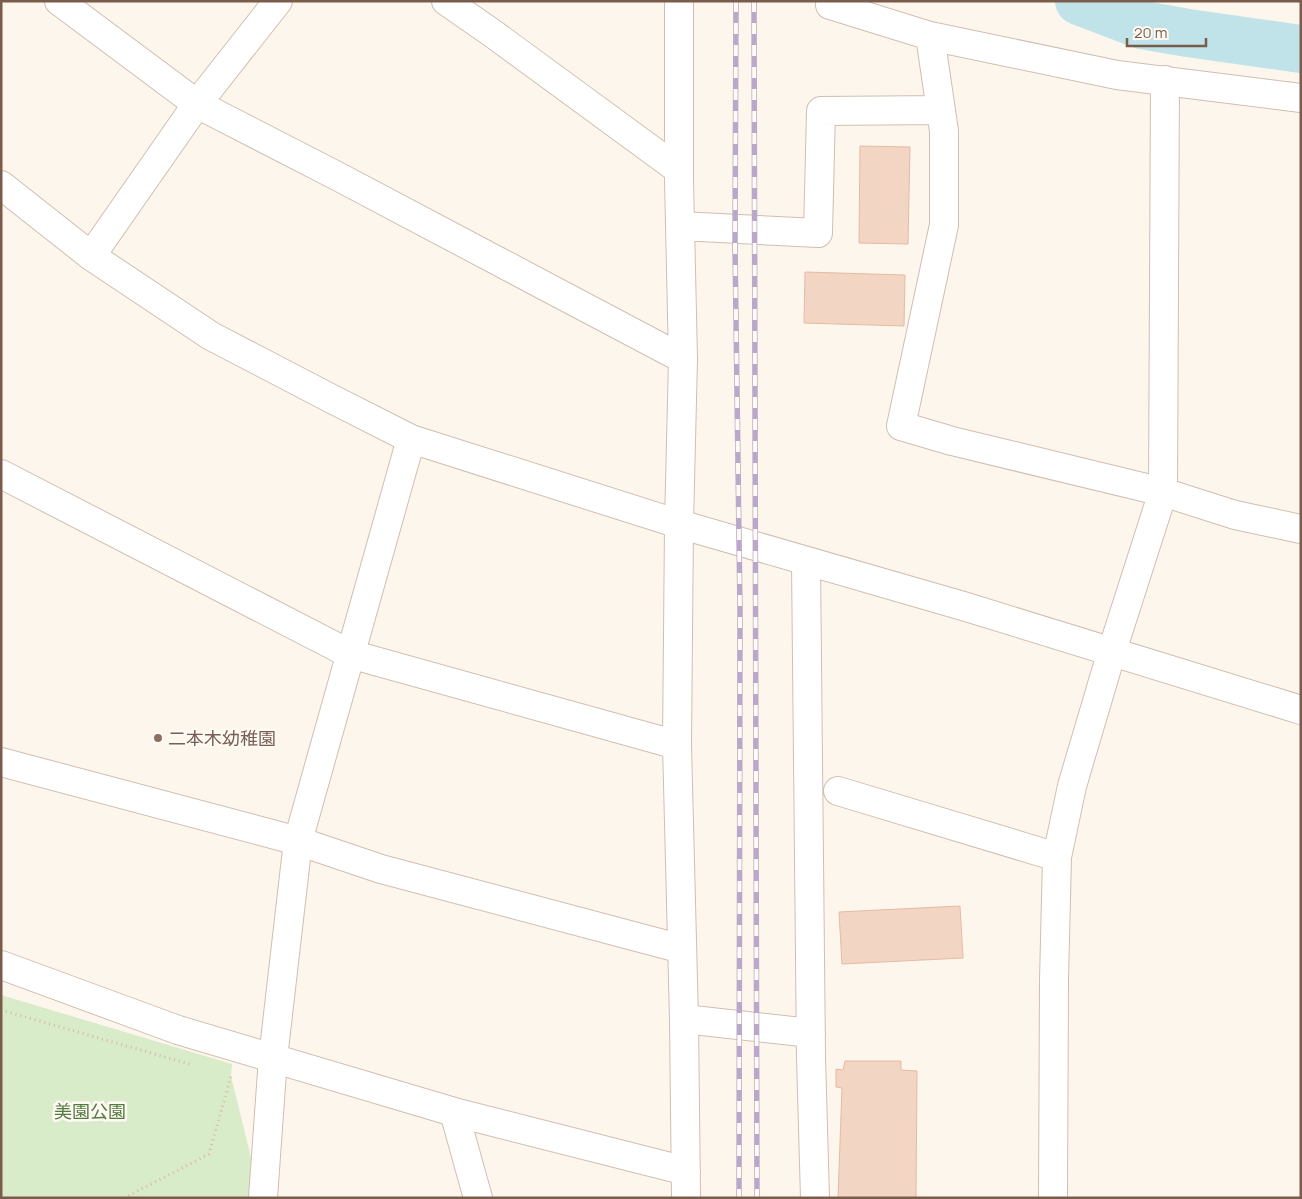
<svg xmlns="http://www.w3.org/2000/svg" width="1302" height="1199" viewBox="0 0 1302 1199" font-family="Manrope,'Noto Sans JP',sans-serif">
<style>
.green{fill:#d8ecc9}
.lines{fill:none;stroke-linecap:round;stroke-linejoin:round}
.river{stroke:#bfe3e8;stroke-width:48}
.building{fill:#f3d5c3;stroke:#e6bba3}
.minor-casing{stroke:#d1beb0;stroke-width:30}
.tertiary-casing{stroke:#d1beb0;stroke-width:30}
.path{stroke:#d9b8a5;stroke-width:3;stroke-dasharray:1 4;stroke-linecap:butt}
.minor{stroke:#fff;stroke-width:28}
.tertiary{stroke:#fff;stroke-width:28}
.rail-casing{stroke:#b9a8c9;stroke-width:5.5}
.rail{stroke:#fffaf3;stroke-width:4;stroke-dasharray:11;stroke-linecap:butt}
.education-dot{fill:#8d6e63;stroke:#fffaf3;stroke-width:2}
.labels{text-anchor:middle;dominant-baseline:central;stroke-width:5;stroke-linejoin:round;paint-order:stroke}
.education-label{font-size:18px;fill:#785e54;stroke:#fffaf3;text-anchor:start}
.park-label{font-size:18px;fill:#537a41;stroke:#fffaf3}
</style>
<rect width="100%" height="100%" fill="#fdf6ec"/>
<path class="green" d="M 1,995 L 232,1064 L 231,1076 L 261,1198 L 1,1198 Z"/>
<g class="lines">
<path class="river" d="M 1079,1 L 1142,25 L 1188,33 L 1301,49"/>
</g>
<path class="building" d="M 860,146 L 910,147 L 908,244 L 859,243 Z
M 805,272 L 905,275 L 904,326 L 804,323 Z
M 960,906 L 963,958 L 842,964 L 839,912 Z
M 845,1061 L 901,1061 L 901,1070 L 917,1071 L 916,1198 L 838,1198 L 842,1088 L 836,1087 L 836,1069 L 843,1070 Z"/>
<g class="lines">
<defs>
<path id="minor" d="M 59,1 L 197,104 L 339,177 L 683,359
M 446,1 L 492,33 L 679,170
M 679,1 L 679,180 L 683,359 L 679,524 L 677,745 L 684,1019 L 686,1198
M 830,5 L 930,36 L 1117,75 L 1301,98
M 930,36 L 944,131 L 944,225 L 901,426 L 952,441 L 1163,492 L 1235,515 L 1301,529
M 680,226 L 818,233 L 821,111 L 941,110
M 91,256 L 197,104 L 278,1
M 1,474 L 350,654 L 677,745
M 806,561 L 811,1057 L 815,1198
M 1,762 L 298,841 L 381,869 L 682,949
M 838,791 L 1057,857
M 1,965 L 178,1030 L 454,1112 L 686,1171
M 684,1019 L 811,1033
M 454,1112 L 478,1198
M 1053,1198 L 1054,981 L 1057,857 L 1072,786 L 1112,651 L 1163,492 L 1165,80"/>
<path id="tertiary" d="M 1,185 L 91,256 L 211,336 L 330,398 L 411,439 L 679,524 L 963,606 L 1301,710
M 263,1198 L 273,1058 L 298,841 L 411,439"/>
</defs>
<use href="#minor" class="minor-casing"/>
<use href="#tertiary" class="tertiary-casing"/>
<path class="path" d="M 1298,1 L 1301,2
M 1,1010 L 193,1065
M 124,1198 L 209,1154 L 231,1076 L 228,1075"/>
<use href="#minor" class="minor"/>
<use href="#tertiary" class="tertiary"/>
<defs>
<path id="rail" d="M 736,1 L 735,246 L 740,610 L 739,1198
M 754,1 L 757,1198"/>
</defs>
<use href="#rail" class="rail-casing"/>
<use href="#rail" class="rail"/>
</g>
<circle class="education-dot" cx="158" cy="738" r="5"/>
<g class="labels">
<g class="education-label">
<text x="168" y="738">二本木幼稚園</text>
</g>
<g class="park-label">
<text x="90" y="1111">美園公園</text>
</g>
</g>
<rect width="1302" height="1199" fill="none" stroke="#7a5c4d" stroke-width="5"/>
<path d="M1127 38v8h79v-8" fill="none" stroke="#7a5c4d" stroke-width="2.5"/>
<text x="1134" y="38" font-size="15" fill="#7a5c4d" stroke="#fffaf3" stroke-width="4" paint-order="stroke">20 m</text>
</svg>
